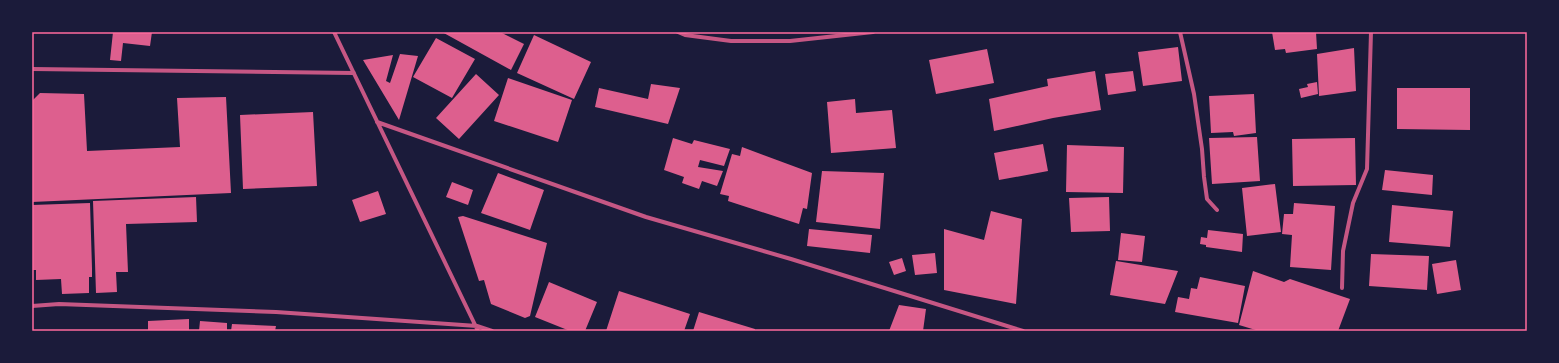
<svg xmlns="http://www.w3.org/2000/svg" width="1559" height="363" viewBox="0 0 1559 363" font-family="'Crimson Pro',serif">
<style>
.building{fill:#dd5f8e}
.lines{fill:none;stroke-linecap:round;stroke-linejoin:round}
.minor{stroke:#c65784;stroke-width:4}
.neatline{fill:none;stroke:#ff6b9d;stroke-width:1.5}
</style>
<rect width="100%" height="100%" fill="#1b1b3a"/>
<path class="building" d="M 113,32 L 152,32 L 150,46 L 123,43 L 121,61 L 110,60 Z
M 442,32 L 500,32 L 524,44 L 511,70 Z
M 1272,32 L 1316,32 L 1317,49 L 1286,53 L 1285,49 L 1275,50 Z
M 534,35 L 591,62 L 574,99 L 517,73 Z
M 436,38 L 475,59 L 452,98 L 413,77 Z
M 1178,47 L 1182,81 L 1143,86 L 1138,52 Z
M 1354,48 L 1356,91 L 1319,96 L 1317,54 Z
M 987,49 L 994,83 L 936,94 L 929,60 Z
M 400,54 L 418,56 L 399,120 L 363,60 L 393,55 L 386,81 L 390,83 Z
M 1095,71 L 1101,110 L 1053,118 L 994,131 L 989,99 L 1048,86 L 1047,79 Z
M 1133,71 L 1136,91 L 1108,95 L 1105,74 Z
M 476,74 L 499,95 L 459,139 L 436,118 Z
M 508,78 L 572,100 L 558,142 L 494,121 Z
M 1317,82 L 1318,94 L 1301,98 L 1299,89 L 1308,87 L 1307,84 Z
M 651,84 L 680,88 L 668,124 L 595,107 L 599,88 L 648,99 Z
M 1397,88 L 1470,88 L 1470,130 L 1397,129 Z
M 40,93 L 84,94 L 87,151 L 180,147 L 177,98 L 226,97 L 231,193 L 32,202 L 32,101 Z
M 1254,94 L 1256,133 L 1234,136 L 1233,132 L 1211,133 L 1209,96 Z
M 855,99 L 856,113 L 892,110 L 896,148 L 831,153 L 827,102 Z
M 313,112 L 317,186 L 243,189 L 240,115 Z
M 1257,137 L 1260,181 L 1212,184 L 1209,138 Z
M 673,138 L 692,144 L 694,140 L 730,149 L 724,166 L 700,160 L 698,167 L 723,171 L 717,186 L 702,181 L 699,189 L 682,183 L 684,177 L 664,170 Z
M 1355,138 L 1356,185 L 1293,186 L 1292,139 Z
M 1043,144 L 1048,171 L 999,180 L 994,153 Z
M 1067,145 L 1124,147 L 1123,193 L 1066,192 Z
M 742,147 L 812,173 L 807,209 L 803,208 L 799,224 L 728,201 L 729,196 L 720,194 L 732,154 L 740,156 Z
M 1385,170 L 1433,175 L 1432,195 L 1382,190 Z
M 822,171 L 884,173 L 880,229 L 816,222 Z
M 498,173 L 544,190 L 530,230 L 481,213 Z
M 452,182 L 473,190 L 468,205 L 446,197 Z
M 1275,184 L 1281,232 L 1247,236 L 1242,188 Z
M 378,191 L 386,214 L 360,222 L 352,200 Z
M 196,197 L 197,222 L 126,224 L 128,272 L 116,272 L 117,292 L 96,293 L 93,201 Z
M 1109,197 L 1110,231 L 1071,232 L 1069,198 Z
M 90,203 L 92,268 L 92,277 L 89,277 L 89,293 L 62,294 L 61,279 L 36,280 L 36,270 L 33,270 L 32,205 Z
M 1294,203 L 1335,206 L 1331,270 L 1290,267 L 1292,235 L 1282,234 L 1284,214 L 1293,214 Z
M 1392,205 L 1453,211 L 1450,247 L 1389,242 Z
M 991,211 L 1022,219 L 1016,304 L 944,290 L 944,229 L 984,240 Z
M 463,216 L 547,243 L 530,316 L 525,318 L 491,304 L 484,280 L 479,281 L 458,217 Z
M 809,229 L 872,235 L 870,253 L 807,246 Z
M 1208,230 L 1243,234 L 1242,252 L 1206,247 L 1206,245 L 1200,244 L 1201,237 L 1207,238 Z
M 1121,233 L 1145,236 L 1142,262 L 1118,260 Z
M 935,253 L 937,273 L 915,275 L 912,255 Z
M 1371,254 L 1429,256 L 1427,290 L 1369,286 Z
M 902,258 L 906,271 L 894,275 L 889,262 Z
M 1456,260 L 1461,290 L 1437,294 L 1432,264 Z
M 1116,261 L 1178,271 L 1165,304 L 1110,295 Z
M 1253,271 L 1284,282 L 1290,279 L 1350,299 L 1338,331 L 1259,331 L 1239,325 Z
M 1200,277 L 1245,286 L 1238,323 L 1175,312 L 1178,297 L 1189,299 L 1191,288 L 1197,289 Z
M 549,282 L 597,302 L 585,331 L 570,331 L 535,317 Z
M 619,291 L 690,314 L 684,331 L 606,331 Z
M 899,305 L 926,309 L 923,331 L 889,331 Z
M 699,312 L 755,329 L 755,331 L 693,331 Z
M 189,319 L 189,331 L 148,331 L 148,321 Z
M 200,321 L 227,323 L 227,331 L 199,331 Z
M 232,324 L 276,326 L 275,331 L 231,331 Z"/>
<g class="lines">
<path class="minor" d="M 334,32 L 478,331
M 678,32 L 685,35 L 731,41 L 790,41 L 873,32
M 1180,32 L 1194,94 L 1202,149 L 1204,177 L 1207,199 L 1217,210
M 32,69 L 354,73
M 377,122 L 646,217 L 791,259 L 1023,331
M 1342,288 L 1343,251 L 1353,203 L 1367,169 L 1371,32
M 32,306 L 59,304 L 276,312 L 477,326 L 492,331"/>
</g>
<rect width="1559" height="363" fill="none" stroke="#1b1b3a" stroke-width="66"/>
<rect x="33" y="33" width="1493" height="297" class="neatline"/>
</svg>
